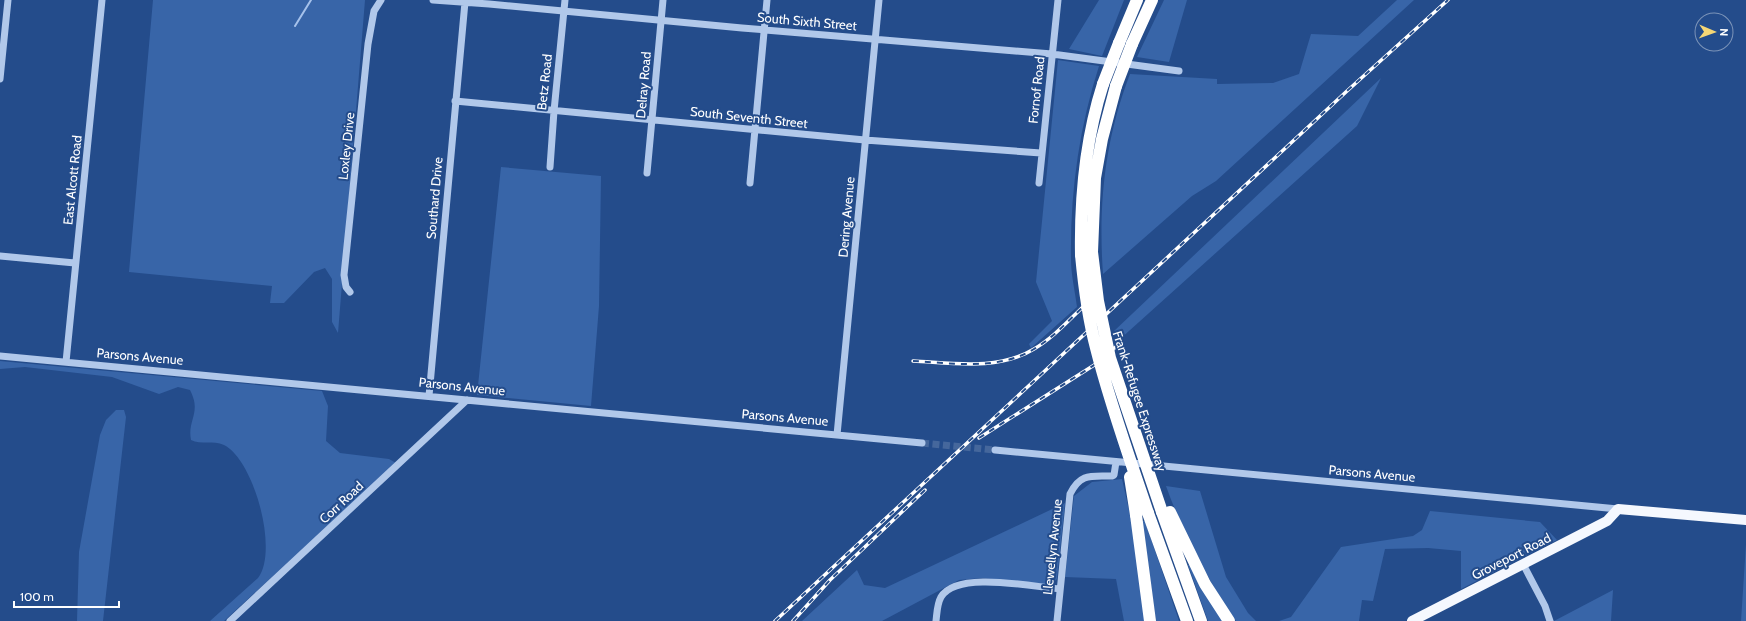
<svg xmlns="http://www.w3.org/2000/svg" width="1746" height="621" viewBox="0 0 1746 621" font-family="Cabin,sans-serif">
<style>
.green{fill:#3865a8}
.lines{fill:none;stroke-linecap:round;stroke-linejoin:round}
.stream{stroke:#a6c2eb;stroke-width:2}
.minor-tunnel{stroke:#45679c;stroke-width:7;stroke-dasharray:7 3.5;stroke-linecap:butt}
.minor{stroke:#b1c8ea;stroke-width:7}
.major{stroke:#f5f8fe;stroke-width:10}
.highway{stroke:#fff;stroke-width:12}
.rail-casing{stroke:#fff;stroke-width:3.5}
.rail{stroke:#244c8b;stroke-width:2;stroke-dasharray:6;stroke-linecap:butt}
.highway-bridge{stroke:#fff;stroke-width:12}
.labels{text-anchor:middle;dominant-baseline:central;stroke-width:4;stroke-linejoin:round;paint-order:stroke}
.street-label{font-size:13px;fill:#fff;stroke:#244c8b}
</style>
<rect width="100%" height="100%" fill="#244c8b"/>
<path class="green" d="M 153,0 L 365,0 L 338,333 L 332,322 L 332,279 L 325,268 L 314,272 L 284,303 L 270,303 L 272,286 L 129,272 Z
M 1099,0 L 1124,0 L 1102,56 L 1069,49 Z
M 1164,0 L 1187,0 L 1169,62 L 1137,57 Z
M 1397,0 L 1414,0 L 1216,181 L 1192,196 L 1103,274 C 1098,204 1105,139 1130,74 L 1217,79 L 1217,84 L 1273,83 L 1299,74 L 1311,34 L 1358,36 Z
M 1058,60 L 1099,66 C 1079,128 1070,193 1071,259 C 1071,275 1075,291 1077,307 L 1031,348 L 1029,344 L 1052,321 L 1036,282 Z
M 1381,78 L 1357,126 L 1119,340 L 1113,332 Z
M 501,167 L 601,176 L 599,306 L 591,406 L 477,395 Z
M 0,361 L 322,391 L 328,406 L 326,441 L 340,453 L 389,459 L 396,463 L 224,621 L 210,621 L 258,578 C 279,551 254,460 224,445 C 213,440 201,445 191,440 C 187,420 202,413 190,390 L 178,387 L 159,394 L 112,377 L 25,367 L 0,369 Z
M 116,410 L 124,410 L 126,417 L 103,621 L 77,621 L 79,552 L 100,435 L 106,420 Z
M 1122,479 L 1136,541 L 1146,621 L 1124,621 L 1116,579 L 1065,577 L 1074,496 L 1092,482 Z
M 1166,486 L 1200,491 L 1226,577 L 1248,613 L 1256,621 L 1236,621 C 1207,579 1183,534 1166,486 Z
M 1065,503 L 1057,579 L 1051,585 L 982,578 L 959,580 L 882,621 L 802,621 L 857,570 L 864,585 L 885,588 Z
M 1430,511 L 1540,522 L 1557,540 L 1461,589 L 1461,551 L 1428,548 L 1385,549 L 1373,601 L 1362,600 L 1359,621 L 1279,621 L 1291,617 L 1341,547 L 1413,536 L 1422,530 Z
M 1142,521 L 1145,521 L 1179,621 L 1156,621 Z
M 1746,544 L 1746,621 L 1741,621 Z
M 1191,564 L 1225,621 L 1208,621 L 1188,565 Z
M 1613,590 L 1611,621 L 1554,621 Z"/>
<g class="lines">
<path class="stream" d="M 295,26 L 311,0"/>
<path class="minor-tunnel" d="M 922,443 L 995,450"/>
<path class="minor" d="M 433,0 L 489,4 L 742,28 L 1052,54 L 1179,71
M 0,79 L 8,0
M 455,101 L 865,140 L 1041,153
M 550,167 L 554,111 L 565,0
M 647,173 L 663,0
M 750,183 L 767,0
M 1039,183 L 1058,0
M 0,256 L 75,263
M 350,292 L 346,287 L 344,275 L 368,44 L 374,11 L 381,0
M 0,356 L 922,443
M 66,362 L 102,0
M 429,396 L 465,2
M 837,435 L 879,0
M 995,450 L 1618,509
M 1523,564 L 1545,606 L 1550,621
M 230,621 L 467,400
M 936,621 C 937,613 937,604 941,597 C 957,570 1033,587 1060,589
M 1057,621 L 1070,494 C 1080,473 1091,476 1112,476 L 1114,475 L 1116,462"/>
<path class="major" d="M 1412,621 L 1607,521 L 1618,509 L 1746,520"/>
<path class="highway" d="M 1119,43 L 1137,0
M 1132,44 L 1152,0
M 1092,252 L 1095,178 L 1102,139 L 1116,86
M 1081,255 C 1080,198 1085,140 1103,84
M 1162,512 L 1201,621
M 1170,512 L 1205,584 L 1229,621
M 1148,513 L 1187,621
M 1136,515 L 1150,621"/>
<defs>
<path id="rail" d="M 913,361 C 953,363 998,371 1034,349 C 1053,338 1068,321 1085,305
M 979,438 L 1099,362 L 1121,342
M 775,621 L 1347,91 L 1448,0
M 793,621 L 830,580 L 925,490"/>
</defs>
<use href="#rail" class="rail-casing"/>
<use href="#rail" class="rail"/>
<path class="highway-bridge" d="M 1103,84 L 1119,43
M 1116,86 L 1132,44
M 1092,252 L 1098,301 L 1110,358 L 1162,512
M 1081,255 C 1084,287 1088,318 1096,348 C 1110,404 1130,459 1148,513
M 1130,477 L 1136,515"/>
</g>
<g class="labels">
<g class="street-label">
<text transform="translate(807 21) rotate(5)">South Sixth Street</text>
<text transform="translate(544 82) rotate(-84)">Betz Road</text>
<text transform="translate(643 85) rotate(-85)">Delray Road</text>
<text transform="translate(1036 90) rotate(-84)">Fornof Road</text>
<text transform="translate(749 117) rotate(6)">South Seventh Street</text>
<text transform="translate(346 146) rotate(-84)">Loxley Drive</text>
<text transform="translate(72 180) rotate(-84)">East Alcott Road</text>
<text transform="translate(434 198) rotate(-85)">Southard Drive</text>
<text transform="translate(846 217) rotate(-85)">Dering Avenue</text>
<text transform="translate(140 356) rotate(5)">Parsons Avenue</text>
<text transform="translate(462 386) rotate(6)">Parsons Avenue</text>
<text transform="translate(1140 401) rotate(72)">Frank-Refugee Expressway</text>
<text transform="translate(785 417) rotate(5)">Parsons Avenue</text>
<text transform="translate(1372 473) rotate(5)">Parsons Avenue</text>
<text transform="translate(341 502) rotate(-43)">Corr Road</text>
<text transform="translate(1052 547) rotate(-84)">Llewellyn Avenue</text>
<text transform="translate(1511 556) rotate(-27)">Groveport Road</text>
</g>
</g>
<g transform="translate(1714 32) rotate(92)"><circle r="19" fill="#244c8b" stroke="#7c94b9"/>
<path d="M0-3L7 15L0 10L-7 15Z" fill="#f5d675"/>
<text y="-6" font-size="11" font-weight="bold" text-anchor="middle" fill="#ffffff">N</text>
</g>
<path d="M14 601v6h105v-6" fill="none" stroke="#ffffff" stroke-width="2"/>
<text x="20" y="601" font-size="12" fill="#ffffff" stroke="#244c8b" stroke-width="3" paint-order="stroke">100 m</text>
</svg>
